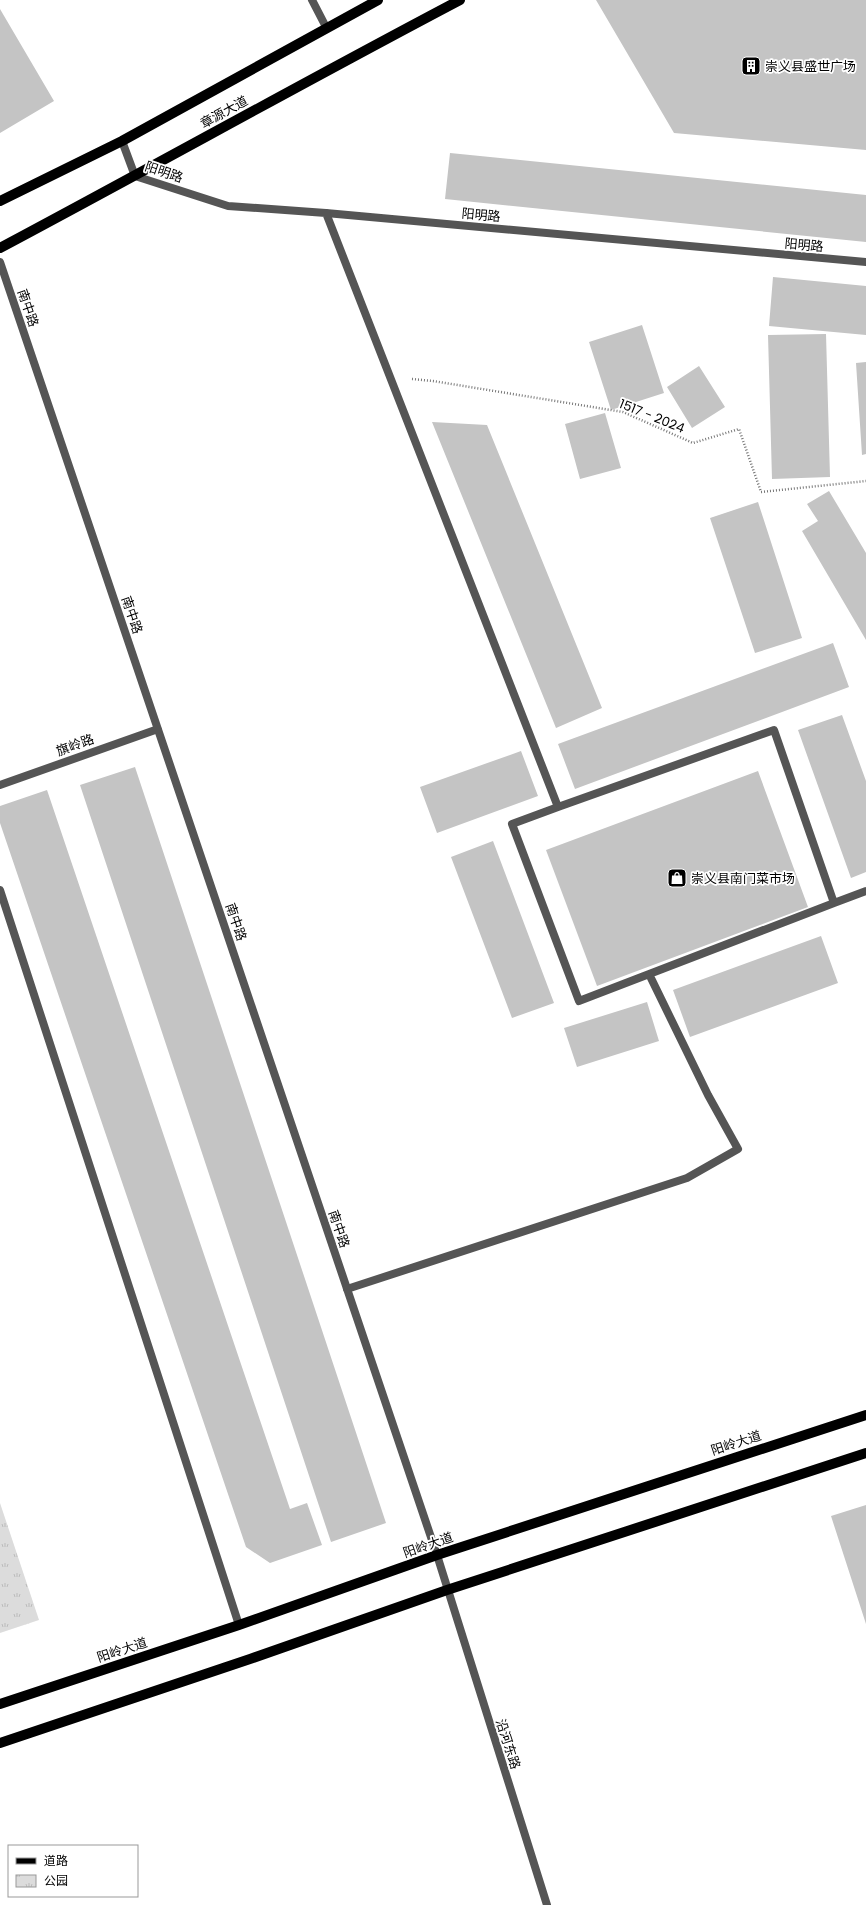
<svg xmlns="http://www.w3.org/2000/svg" width="866" height="1905" viewBox="0 0 866 1905" font-family="Poppins,'Noto Sans SC',sans-serif">
<style>
.park{fill:url(#park-tufts)}
.building{fill:#c4c4c4}
.lines{fill:none;stroke-linecap:round;stroke-linejoin:round}
.path{stroke:#777;stroke-width:2.5;stroke-dasharray:1 2;stroke-linecap:butt}
.pedestrian{stroke:#555;stroke-width:8}
.minor{stroke:#555;stroke-width:8}
.tertiary{stroke:#555;stroke-width:8}
.primary{stroke:#000;stroke-width:10}
.labels{text-anchor:middle;dominant-baseline:central;stroke-width:3.5;stroke-linejoin:round;paint-order:stroke}
.poi-label{font-size:13px;fill:#000;stroke:#fff;text-anchor:start}
.street-label{font-size:13px;fill:#000;stroke:#fff}
</style>
<defs>
<pattern id="park-tufts" width="24" height="20" patternUnits="userSpaceOnUse"><rect width="24" height="20" fill="#dcdcdc"/><path d="M3 7l-1-3M5 7V3M7 7l1-3M15 17l-1-3M17 17v-4M19 17l1-3" fill="none" stroke="#bbb"/></pattern>
</defs>
<rect width="100%" height="100%" fill="#fff"/>
<path class="park" d="M 0,1503 L 39,1620 L 0,1633 Z"/>
<path class="building" d="M 596,0 L 866,0 L 866,150 L 674,133 Z
M 0,9 L 54,101 L 0,133 Z
M 450,153 L 866,195 L 866,242 L 445,199 Z
M 773,277 L 866,286 L 866,335 L 769,326 Z
M 642,325 L 664,393 L 611,410 L 589,342 Z
M 826,334 L 830,477 L 772,479 L 768,335 Z
M 866,362 L 866,454 L 862,455 L 856,363 Z
M 699,366 L 725,407 L 692,428 L 667,387 Z
M 605,413 L 621,468 L 580,479 L 565,424 Z
M 432,422 L 487,425 L 602,708 L 556,728 Z
M 829,491 L 866,553 L 866,640 L 802,531 L 818,521 L 807,504 Z
M 758,502 L 802,638 L 755,653 L 710,518 Z
M 833,643 L 849,687 L 575,789 L 558,744 Z
M 842,715 L 866,781 L 866,872 L 851,878 L 798,730 Z
M 521,751 L 538,796 L 437,833 L 420,787 Z
M 135,767 L 386,1523 L 331,1542 L 80,785 Z
M 758,771 L 808,907 L 597,986 L 546,850 Z
M 47,790 L 290,1509 L 307,1503 L 322,1545 L 270,1563 L 246,1547 L 0,823 L 0,806 Z
M 493,841 L 554,1003 L 512,1018 L 451,857 Z
M 821,936 L 838,983 L 690,1037 L 673,990 Z
M 647,1002 L 659,1041 L 577,1067 L 564,1028 Z
M 866,1505 L 866,1624 L 831,1516 Z"/>
<g class="lines">
<path class="path" d="M 412,379 L 433,381 L 623,412 L 693,443 L 739,429 L 761,492 L 866,481"/>
<path class="pedestrian" d="M 326,213 L 866,262"/>
<path class="minor" d="M 312,0 L 326,27
M 122,141 L 135,176 L 228,206 L 326,213 L 558,807 L 774,730 L 834,903 L 866,891
M 558,807 L 512,824 L 579,1001 L 834,903
M 347,1289 L 687,1178 L 738,1149 L 708,1095 L 649,974"/>
<path class="tertiary" d="M 0,262 L 437,1555 L 547,1905
M 0,785 L 158,729
M 0,890 L 239,1625"/>
<path class="primary" d="M 0,201 L 122,141 L 378,0
M 0,248 C 154,166 306,81 460,0
M 0,1704 L 239,1625 L 437,1555 L 866,1415
M 0,1743 L 250,1659 L 447,1590 L 866,1453"/>
</g>
<defs>
<symbol id="building-square" viewBox="-11 -11 22 22"><rect x="-9" y="-9" width="18" height="18" rx="4" fill="#000" stroke="#fff"/><path d="M-4-6H4V6H1V3H-1V6H-4ZM-2.5-4.3h1.7v1.8h-1.7ZM.8-4.3h1.7v1.8H.8ZM-2.5-1h1.7V.8h-1.7ZM.8-1h1.7V.8H.8Z" fill="#fff"/></symbol>
<symbol id="shop-square" viewBox="-11 -11 22 22"><rect x="-9" y="-9" width="18" height="18" rx="4" fill="#000" stroke="#fff"/><path d="M-5-2.5h2.3a2.7 3.5 0 0 1 5.4 0H5L5.5 6h-11ZM-1.5-2.5h3a1.5 2.3 0 0 0-3 0Z" fill="#fff"/></symbol>
</defs>
<g fill-rule="evenodd">
<use href="#building-square" x="740" y="55" width="22" height="22"/>
<use href="#shop-square" x="666" y="867" width="22" height="22"/>
</g>
<g class="labels">
<g class="poi-label">
<text x="765" y="66">崇义县盛世广场</text>
<text x="691" y="878">崇义县南门菜市场</text>
</g>
<g class="street-label">
<text transform="translate(224 112) rotate(-29)">章源大道</text>
<text transform="translate(164 172) rotate(19)">阳明路</text>
<text transform="translate(481 215) rotate(5)">阳明路</text>
<text transform="translate(804 245) rotate(5)">阳明路</text>
<text transform="translate(28 308) rotate(71)">南中路</text>
<text transform="translate(652 416) rotate(22)">1517 - 2024</text>
<text transform="translate(132 615) rotate(71)">南中路</text>
<text transform="translate(75 745) rotate(-20)">旗岭路</text>
<text transform="translate(236 922) rotate(71)">南中路</text>
<text transform="translate(339 1229) rotate(71)">南中路</text>
<text transform="translate(736 1443) rotate(-18)">阳岭大道</text>
<text transform="translate(428 1545) rotate(-19)">阳岭大道</text>
<text transform="translate(122 1650) rotate(-18)">阳岭大道</text>
<text transform="translate(508 1744) rotate(72)">沿河东路</text>
</g>
</g>
<rect x="8" y="1845" width="130" height="52" fill="#ffffff" stroke="#999999"/>
<rect x="16" y="1858" width="20" height="6" fill="#000000" stroke="#999999"/>
<text x="44" y="1865" font-size="12" fill="#000000">道路</text>
<rect x="16" y="1875" width="20" height="12" fill="url(#park-tufts)" stroke="#999999"/>
<text x="44" y="1885" font-size="12" fill="#000000">公园</text>
</svg>
